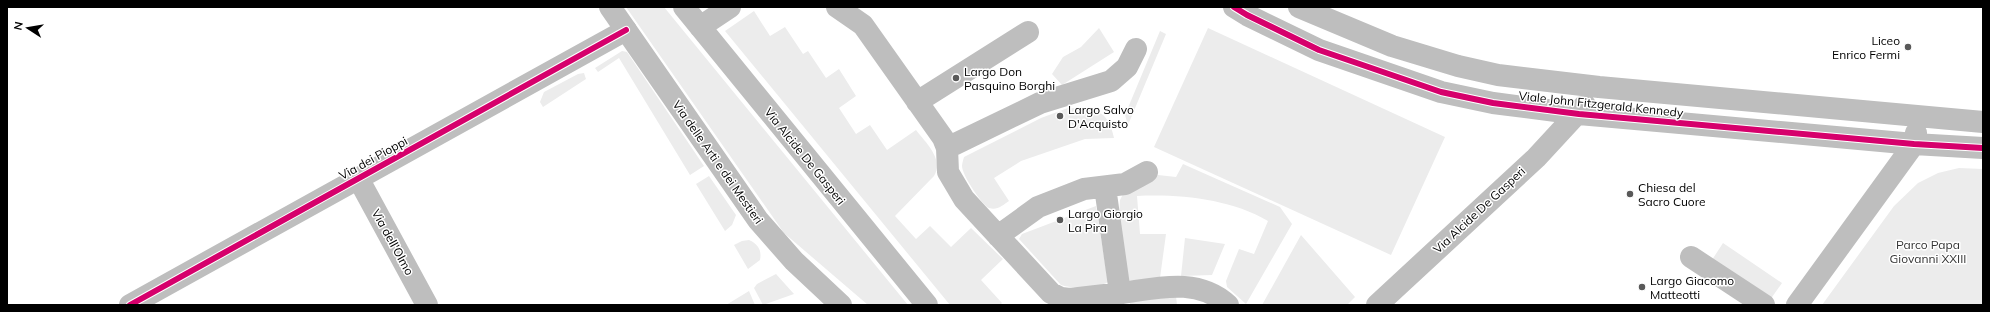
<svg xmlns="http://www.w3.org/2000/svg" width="1990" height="312" viewBox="0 0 1990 312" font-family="Mulish,sans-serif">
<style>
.green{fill:#ececec}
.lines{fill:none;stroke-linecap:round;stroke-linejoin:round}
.minor{stroke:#bebebe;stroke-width:22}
.tertiary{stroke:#bebebe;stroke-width:22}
.cycleway-casing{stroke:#fff;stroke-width:8}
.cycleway{stroke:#d6006c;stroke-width:6}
.poi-dot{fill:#595959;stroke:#fff;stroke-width:1.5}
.labels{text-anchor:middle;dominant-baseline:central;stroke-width:3;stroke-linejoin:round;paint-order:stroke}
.poi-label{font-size:12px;fill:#000;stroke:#fff;text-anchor:start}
.street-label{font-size:12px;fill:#000;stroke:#fff}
.park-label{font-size:12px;fill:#333;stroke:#fff}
</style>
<rect width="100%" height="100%" fill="#fff"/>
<path class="green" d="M 626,7 L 664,7 L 908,305 L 868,305 L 784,233 Z
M 754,11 L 770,36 L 785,27 L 803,54 L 808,51 L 826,78 L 839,69 L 856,96 L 839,108 L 856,134 L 870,125 L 887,150 L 916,130 C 926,143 944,159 934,176 L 895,216 L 916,239 L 930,226 L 951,247 L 971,228 L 1003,259 L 981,280 L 1002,303 L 1000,305 L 950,305 L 725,31 Z
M 1099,28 L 1114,52 L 1062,85 L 1052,74 L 1063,57 L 1081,47 Z
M 1208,28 L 1445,137 L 1391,255 L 1154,147 Z
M 1160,31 L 1166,34 L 1128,125 L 1125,115 Z
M 622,51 L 627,52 L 704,166 L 690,175 L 619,58 L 598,72 L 595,68 Z
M 584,73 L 586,79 L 543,107 L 540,102 L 544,92 L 578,74 Z
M 1068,108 C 1094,109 1108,108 1114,138 L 1085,139 L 1021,161 L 994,178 L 1009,201 C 1003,205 997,211 989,208 C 982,205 962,175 962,166 C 962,164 963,160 964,157 L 1041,118 Z
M 1183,164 L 1280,207 L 1292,224 L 1246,304 L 1227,287 L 1226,281 L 1239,249 L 1254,254 L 1268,221 C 1230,199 1181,194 1137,196 L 1140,234 L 1166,234 L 1160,278 L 1136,283 L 1128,280 L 1119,220 L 1120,200 L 1123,194 L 1158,175 L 1176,177 Z
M 1959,168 L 1983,169 L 1983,305 L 1822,305 L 1894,206 L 1918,183 L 1938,173 Z
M 709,176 L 736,215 L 732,225 L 725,231 L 696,184 Z
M 1096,206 L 1108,282 C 1096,289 1074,289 1061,285 L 1019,239 L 1022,234 Z
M 1301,235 L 1355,297 L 1347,305 L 1262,305 Z
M 1185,238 L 1225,244 L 1212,275 L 1181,276 Z
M 749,240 C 758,244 762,250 760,260 L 748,269 L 734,245 L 742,241 Z
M 1723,243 L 1782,283 L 1770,300 L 1712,260 Z
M 776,274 L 794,294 L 763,305 L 754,288 L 757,284 Z
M 749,291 L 755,305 L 726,305 Z
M 1176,296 L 1177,305 L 1130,305 L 1130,302 Z"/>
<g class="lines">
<path class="minor" d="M 684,7 L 927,305
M 837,7 L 863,25 L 943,138 L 947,148 L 948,172 L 964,199 L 1051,293 L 1061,298 L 1070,299 C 1087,297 1105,295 1122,293 C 1158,288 1198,277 1228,305
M 1234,7 L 1247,15 L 1319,50 L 1441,92 L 1493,103 L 1579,114 L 1914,144 L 1983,148
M 1299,7 L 1392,46 L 1458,66 L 1498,75 L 1599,87 L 1983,122
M 700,27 L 730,7
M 917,102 L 1028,32
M 947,148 L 1040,103 L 1111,81 L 1127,67 L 1136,49
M 358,178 L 427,305
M 1105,187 L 1120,293
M 998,236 L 1038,207 L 1084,189 L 1125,184 L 1147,172
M 1691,257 L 1764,305
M 130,305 L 626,30
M 1377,305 L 1536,158 L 1585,105
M 1797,305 L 1914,144 L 1916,133"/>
<path class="tertiary" d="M 610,7 L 758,220 L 794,261 L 841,305"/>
<defs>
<path id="cycleway" d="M 1234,7 L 1247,15 L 1319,50 L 1441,92 L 1493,103 L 1579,114 L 1914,144 L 1983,148
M 130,305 L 626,30"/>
</defs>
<use href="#cycleway" class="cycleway-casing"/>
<use href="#cycleway" class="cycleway"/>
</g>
<g class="poi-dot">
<circle cx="1908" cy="47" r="4"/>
<circle cx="956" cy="78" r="4"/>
<circle cx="1060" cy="116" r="4"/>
<circle cx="1630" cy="194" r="4"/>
<circle cx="1060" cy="220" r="4"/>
<circle cx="1642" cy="287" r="4"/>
</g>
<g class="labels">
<g class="poi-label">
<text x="1900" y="40" text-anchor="end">Liceo<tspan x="1900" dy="14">Enrico Fermi</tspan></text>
<text x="964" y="71">Largo Don<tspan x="964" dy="14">Pasquino Borghi</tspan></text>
<text x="1068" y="109">Largo Salvo<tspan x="1068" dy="14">D'Acquisto</tspan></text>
<text x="1638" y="187">Chiesa del<tspan x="1638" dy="14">Sacro Cuore</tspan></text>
<text x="1068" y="213">Largo Giorgio<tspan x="1068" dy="14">La Pira</tspan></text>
<text x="1650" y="280">Largo Giacomo<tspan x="1650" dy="14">Matteotti</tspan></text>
</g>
<g class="street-label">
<text transform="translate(1601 104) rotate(6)">Viale John Fitzgerald Kennedy</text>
<text transform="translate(805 156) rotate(51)">Via Alcide De Gasperi</text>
<text transform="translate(373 158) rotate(-29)">Via dei Pioppi</text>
<text transform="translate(718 162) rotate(55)">Via delle Arti e dei Mestieri</text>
<text transform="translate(1479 210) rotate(-43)">Via Alcide De Gasperi</text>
<text transform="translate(393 242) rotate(61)">Via dell'Olmo</text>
</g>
<g class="park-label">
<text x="1928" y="244">Parco Papa<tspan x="1928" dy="14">Giovanni XXIII</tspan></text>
</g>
</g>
<rect width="1990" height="312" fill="none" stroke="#000000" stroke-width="16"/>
<g transform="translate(28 28) rotate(282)" stroke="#ffffff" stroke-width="3" paint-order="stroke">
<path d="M0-3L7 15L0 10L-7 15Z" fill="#000000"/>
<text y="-6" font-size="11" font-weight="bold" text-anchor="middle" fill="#000000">N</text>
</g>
</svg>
